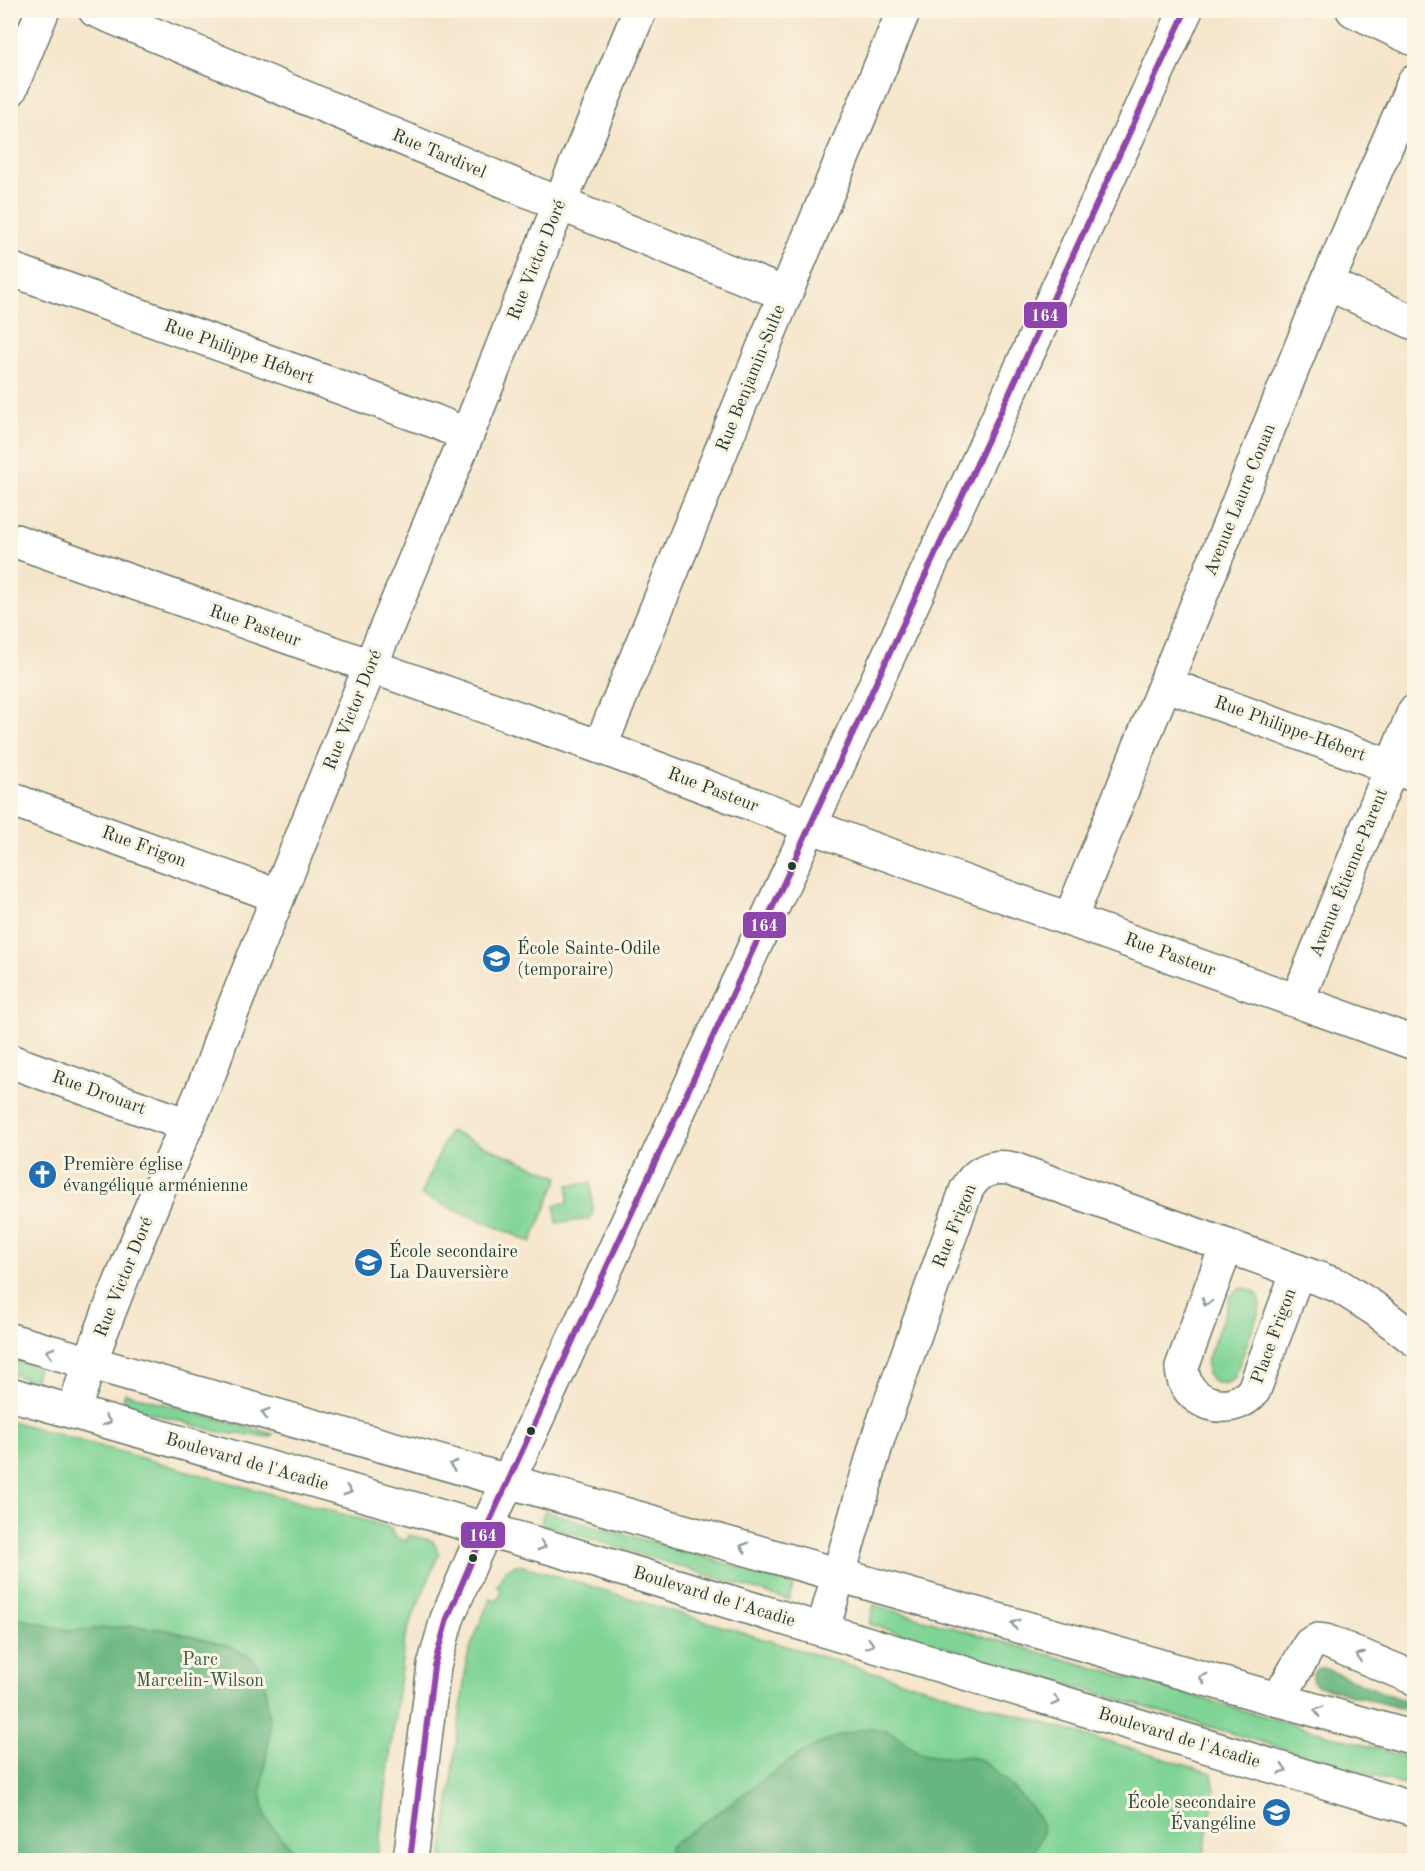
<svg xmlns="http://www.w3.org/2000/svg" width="1425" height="1871" viewBox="0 0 1425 1871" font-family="'Old Standard TT',serif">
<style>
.green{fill:#80d496;stroke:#508865;stroke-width:1.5}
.forest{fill:#68b67f;stroke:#447a5a;stroke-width:1.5}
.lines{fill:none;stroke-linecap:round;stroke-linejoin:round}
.minor-casing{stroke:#6a7869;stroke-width:36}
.major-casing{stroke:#6a7869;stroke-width:36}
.minor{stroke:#fff;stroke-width:33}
.major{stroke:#fff;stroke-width:33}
.bus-1-casing{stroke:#fcf5e5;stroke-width:10}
.bus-1{stroke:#8e44ad;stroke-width:6}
.oneway{stroke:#8f9e9a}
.bus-dot{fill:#1f3d34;stroke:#fcf5e5;stroke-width:2}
.labels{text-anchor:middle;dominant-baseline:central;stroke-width:6;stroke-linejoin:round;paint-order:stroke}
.street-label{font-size:18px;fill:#1f3d34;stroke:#fcf5e5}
.poi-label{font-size:18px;fill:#1f3d34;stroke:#fcf5e5;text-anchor:start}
.park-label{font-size:18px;fill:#325b48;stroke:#fcf5e5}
.line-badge{stroke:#fcf5e5;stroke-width:2}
.badge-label{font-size:16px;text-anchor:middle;font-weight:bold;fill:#fff}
</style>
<rect width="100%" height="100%" fill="#fcf5e5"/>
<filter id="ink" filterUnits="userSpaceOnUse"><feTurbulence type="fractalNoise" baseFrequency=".0167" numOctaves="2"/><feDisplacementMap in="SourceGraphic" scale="12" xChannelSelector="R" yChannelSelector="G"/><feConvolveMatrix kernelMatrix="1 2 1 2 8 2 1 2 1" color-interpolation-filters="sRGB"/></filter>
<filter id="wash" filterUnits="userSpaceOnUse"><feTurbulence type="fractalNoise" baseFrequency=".008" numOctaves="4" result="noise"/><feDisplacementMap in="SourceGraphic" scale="24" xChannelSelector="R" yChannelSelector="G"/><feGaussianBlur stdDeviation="1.35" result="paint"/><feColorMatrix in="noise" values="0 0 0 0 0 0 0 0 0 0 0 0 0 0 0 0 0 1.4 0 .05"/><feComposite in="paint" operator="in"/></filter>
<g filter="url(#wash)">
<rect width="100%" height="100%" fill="#f5e5cb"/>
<path class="green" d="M 449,1131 L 559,1177 L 531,1242 L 421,1195 Z
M 591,1183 L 593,1212 L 590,1219 L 557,1223 L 555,1206 L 556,1204 L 568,1203 L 568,1185 Z
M 1243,1288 C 1257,1289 1262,1297 1259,1311 L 1234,1379 L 1227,1383 L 1215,1383 L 1207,1374 L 1207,1361 L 1231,1296 L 1236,1291 Z
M 11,1359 L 38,1367 L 34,1381 L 11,1374 Z
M 125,1393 L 273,1434 L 271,1437 L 223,1433 L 122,1405 Z
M 10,1421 L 392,1528 L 390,1533 L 394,1534 L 394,1537 L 407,1541 L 409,1535 L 433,1541 L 439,1554 L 409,1626 L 404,1644 L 377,1860 L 11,1860 Z
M 544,1511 L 794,1583 L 789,1600 L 541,1524 Z
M 516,1565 L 524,1566 L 813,1654 L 1212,1773 L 1215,1791 L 1203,1860 L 442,1860 L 467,1660 L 472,1643 L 490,1599 L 497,1601 L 502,1590 L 497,1586 L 505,1570 Z
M 874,1605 L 1414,1759 L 1414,1788 L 869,1624 Z"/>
<path class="forest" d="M 10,1616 L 70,1631 L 132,1626 L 168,1630 L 234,1648 L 255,1660 L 265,1685 L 270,1731 L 261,1792 L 266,1819 L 290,1847 L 298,1860 L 11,1860 Z
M 1319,1668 L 1324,1668 L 1414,1705 L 1414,1712 L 1319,1686 C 1313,1683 1311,1680 1312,1674 Z
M 870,1728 C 876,1729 883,1729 888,1731 C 901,1736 910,1750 923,1754 C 941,1760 960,1753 978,1759 C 991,1764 1039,1812 1042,1825 C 1044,1835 1036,1847 1032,1856 L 1036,1860 L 671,1860 L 670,1859 L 669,1847 L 797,1756 C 819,1743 845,1731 870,1728 Z"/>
</g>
<g filter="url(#ink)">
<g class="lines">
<defs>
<path id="minor" d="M 95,10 L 538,195 L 785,294
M 1353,10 L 1414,39
M 10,90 L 43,10
M 10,269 L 434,421 L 467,435
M 1327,283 L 1414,323
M 10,539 L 600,747 L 853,842 L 1414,1043
M 1165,684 L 1414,775
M 600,747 L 775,319 L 904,10
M 10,799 L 278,896
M 1070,919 L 1327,283 L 1414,82
M 1297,1001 L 1414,712
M 10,1061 L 187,1125
M 1226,1247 L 1182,1367 C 1182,1404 1232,1419 1254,1390 L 1298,1271
M 73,1412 C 102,1324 138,1237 175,1152 C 191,1115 209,1080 220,1042 L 370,667 L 467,435 L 560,203 L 640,10
M 823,1629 L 879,1435 L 966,1191 C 975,1172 992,1164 1013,1169 L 1339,1286 L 1375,1309 L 1414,1339
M 1278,1700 L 1310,1644 L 1318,1640 L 1326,1641 L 1414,1678
M 410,1860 L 434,1666 L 447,1619 L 475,1553 L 1186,10"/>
<path id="major" d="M 10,1340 L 1414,1738
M 10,1394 L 555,1549 L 1414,1809"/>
</defs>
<use href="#minor" class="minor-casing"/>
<use href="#major" class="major-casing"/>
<use href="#minor" class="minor"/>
<use href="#major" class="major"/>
<defs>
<path id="bus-1" d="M 410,1860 L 434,1666 L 447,1619 L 475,1553 L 1186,10"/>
</defs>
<use href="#bus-1" class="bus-1-casing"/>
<use href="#bus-1" class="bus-1"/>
</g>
<defs><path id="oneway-chevron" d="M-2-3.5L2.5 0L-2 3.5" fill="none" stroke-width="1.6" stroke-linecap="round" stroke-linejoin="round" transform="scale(1.5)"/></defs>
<g class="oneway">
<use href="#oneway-chevron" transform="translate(1206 1302) rotate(111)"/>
<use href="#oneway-chevron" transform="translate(50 1352) rotate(-164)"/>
<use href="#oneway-chevron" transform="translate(265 1413) rotate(-164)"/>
<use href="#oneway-chevron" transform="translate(107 1421) rotate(16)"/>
<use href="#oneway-chevron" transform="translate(453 1465) rotate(-164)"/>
<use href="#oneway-chevron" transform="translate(348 1491) rotate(16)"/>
<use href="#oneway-chevron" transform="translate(542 1546) rotate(16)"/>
<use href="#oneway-chevron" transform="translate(744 1547) rotate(-164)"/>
<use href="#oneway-chevron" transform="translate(1015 1624) rotate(-164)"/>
<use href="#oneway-chevron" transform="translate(870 1644) rotate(17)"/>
<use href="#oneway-chevron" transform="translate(1360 1656) rotate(-157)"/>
<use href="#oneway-chevron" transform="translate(1203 1678) rotate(-164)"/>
<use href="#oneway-chevron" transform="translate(1056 1701) rotate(17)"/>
<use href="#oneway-chevron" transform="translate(1318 1711) rotate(-164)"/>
<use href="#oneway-chevron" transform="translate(1283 1770) rotate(17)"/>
</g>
</g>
<defs>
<symbol id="school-disc" viewBox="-11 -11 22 22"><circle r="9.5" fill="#1f6fb2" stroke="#fcf5e5"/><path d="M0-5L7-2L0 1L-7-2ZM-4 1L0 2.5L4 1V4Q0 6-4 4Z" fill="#fff"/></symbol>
<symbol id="church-disc" viewBox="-11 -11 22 22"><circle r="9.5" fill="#1f6fb2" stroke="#fcf5e5"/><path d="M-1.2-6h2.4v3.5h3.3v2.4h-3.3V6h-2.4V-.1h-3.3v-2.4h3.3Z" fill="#fff"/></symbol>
</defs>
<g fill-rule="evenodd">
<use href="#school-disc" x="480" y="942" width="33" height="33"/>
<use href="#church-disc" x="26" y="1158" width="33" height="33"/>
<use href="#school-disc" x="352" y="1246" width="33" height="33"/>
<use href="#school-disc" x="1260" y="1796" width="33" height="33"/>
</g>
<g class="bus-dot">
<circle cx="792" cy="866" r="5"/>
<circle cx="531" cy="1431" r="5"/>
<circle cx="473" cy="1558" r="5"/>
</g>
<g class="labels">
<g class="street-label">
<text transform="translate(439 154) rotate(23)">Rue Tardivel</text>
<text transform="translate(537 260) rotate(-68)">Rue Victor Doré</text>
<text transform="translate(239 352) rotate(20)">Rue Philippe Hébert</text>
<text transform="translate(751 378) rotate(-68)">Rue Benjamin-Sulte</text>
<text transform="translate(1240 500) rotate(-68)">Avenue Laure Conan</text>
<text transform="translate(255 626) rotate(19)">Rue Pasteur</text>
<text transform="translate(353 710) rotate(-68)">Rue Victor Doré</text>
<text transform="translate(1290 729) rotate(20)">Rue Philippe-Hébert</text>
<text transform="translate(713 790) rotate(21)">Rue Pasteur</text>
<text transform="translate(144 847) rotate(20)">Rue Frigon</text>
<text transform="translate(1349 873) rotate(-68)">Avenue Étienne-Parent</text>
<text transform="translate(1170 955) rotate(20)">Rue Pasteur</text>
<text transform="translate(99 1093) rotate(20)">Rue Drouart</text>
<text transform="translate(955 1226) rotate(-68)">Rue Frigon</text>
<text transform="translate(124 1277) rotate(-68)">Rue Victor Doré</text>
<text transform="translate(1274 1336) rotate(-70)">Place Frigon</text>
<text transform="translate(247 1462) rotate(16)">Boulevard de l'Acadie</text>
<text transform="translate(714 1597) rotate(17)">Boulevard de l'Acadie</text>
<text transform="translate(1179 1738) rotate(17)">Boulevard de l'Acadie</text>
</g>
<g class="poi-label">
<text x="517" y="949">École Sainte-Odile<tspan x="517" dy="21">(temporaire)</tspan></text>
<text x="63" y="1165">Première église<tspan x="63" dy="21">évangélique arménienne</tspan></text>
<text x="389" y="1252">École secondaire<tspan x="389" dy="21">La Dauversière</tspan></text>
<text x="1256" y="1803" text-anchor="end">École secondaire<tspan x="1256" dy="21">Évangéline</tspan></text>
</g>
<g class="park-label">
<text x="200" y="1660">Parc<tspan x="200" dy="21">Marcelin-Wilson</tspan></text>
</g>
</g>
<g class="line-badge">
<rect x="1023" y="301" width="45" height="28" rx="6" fill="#8e44ad"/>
<rect x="742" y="911" width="45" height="28" rx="6" fill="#8e44ad"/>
<rect x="460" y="1521" width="46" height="28" rx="6" fill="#8e44ad"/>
</g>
<g class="badge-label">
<text x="1045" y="321">164</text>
<text x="764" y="931">164</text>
<text x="483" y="1541">164</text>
</g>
<rect width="1425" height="1871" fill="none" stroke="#fcf5e5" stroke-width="36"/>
</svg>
